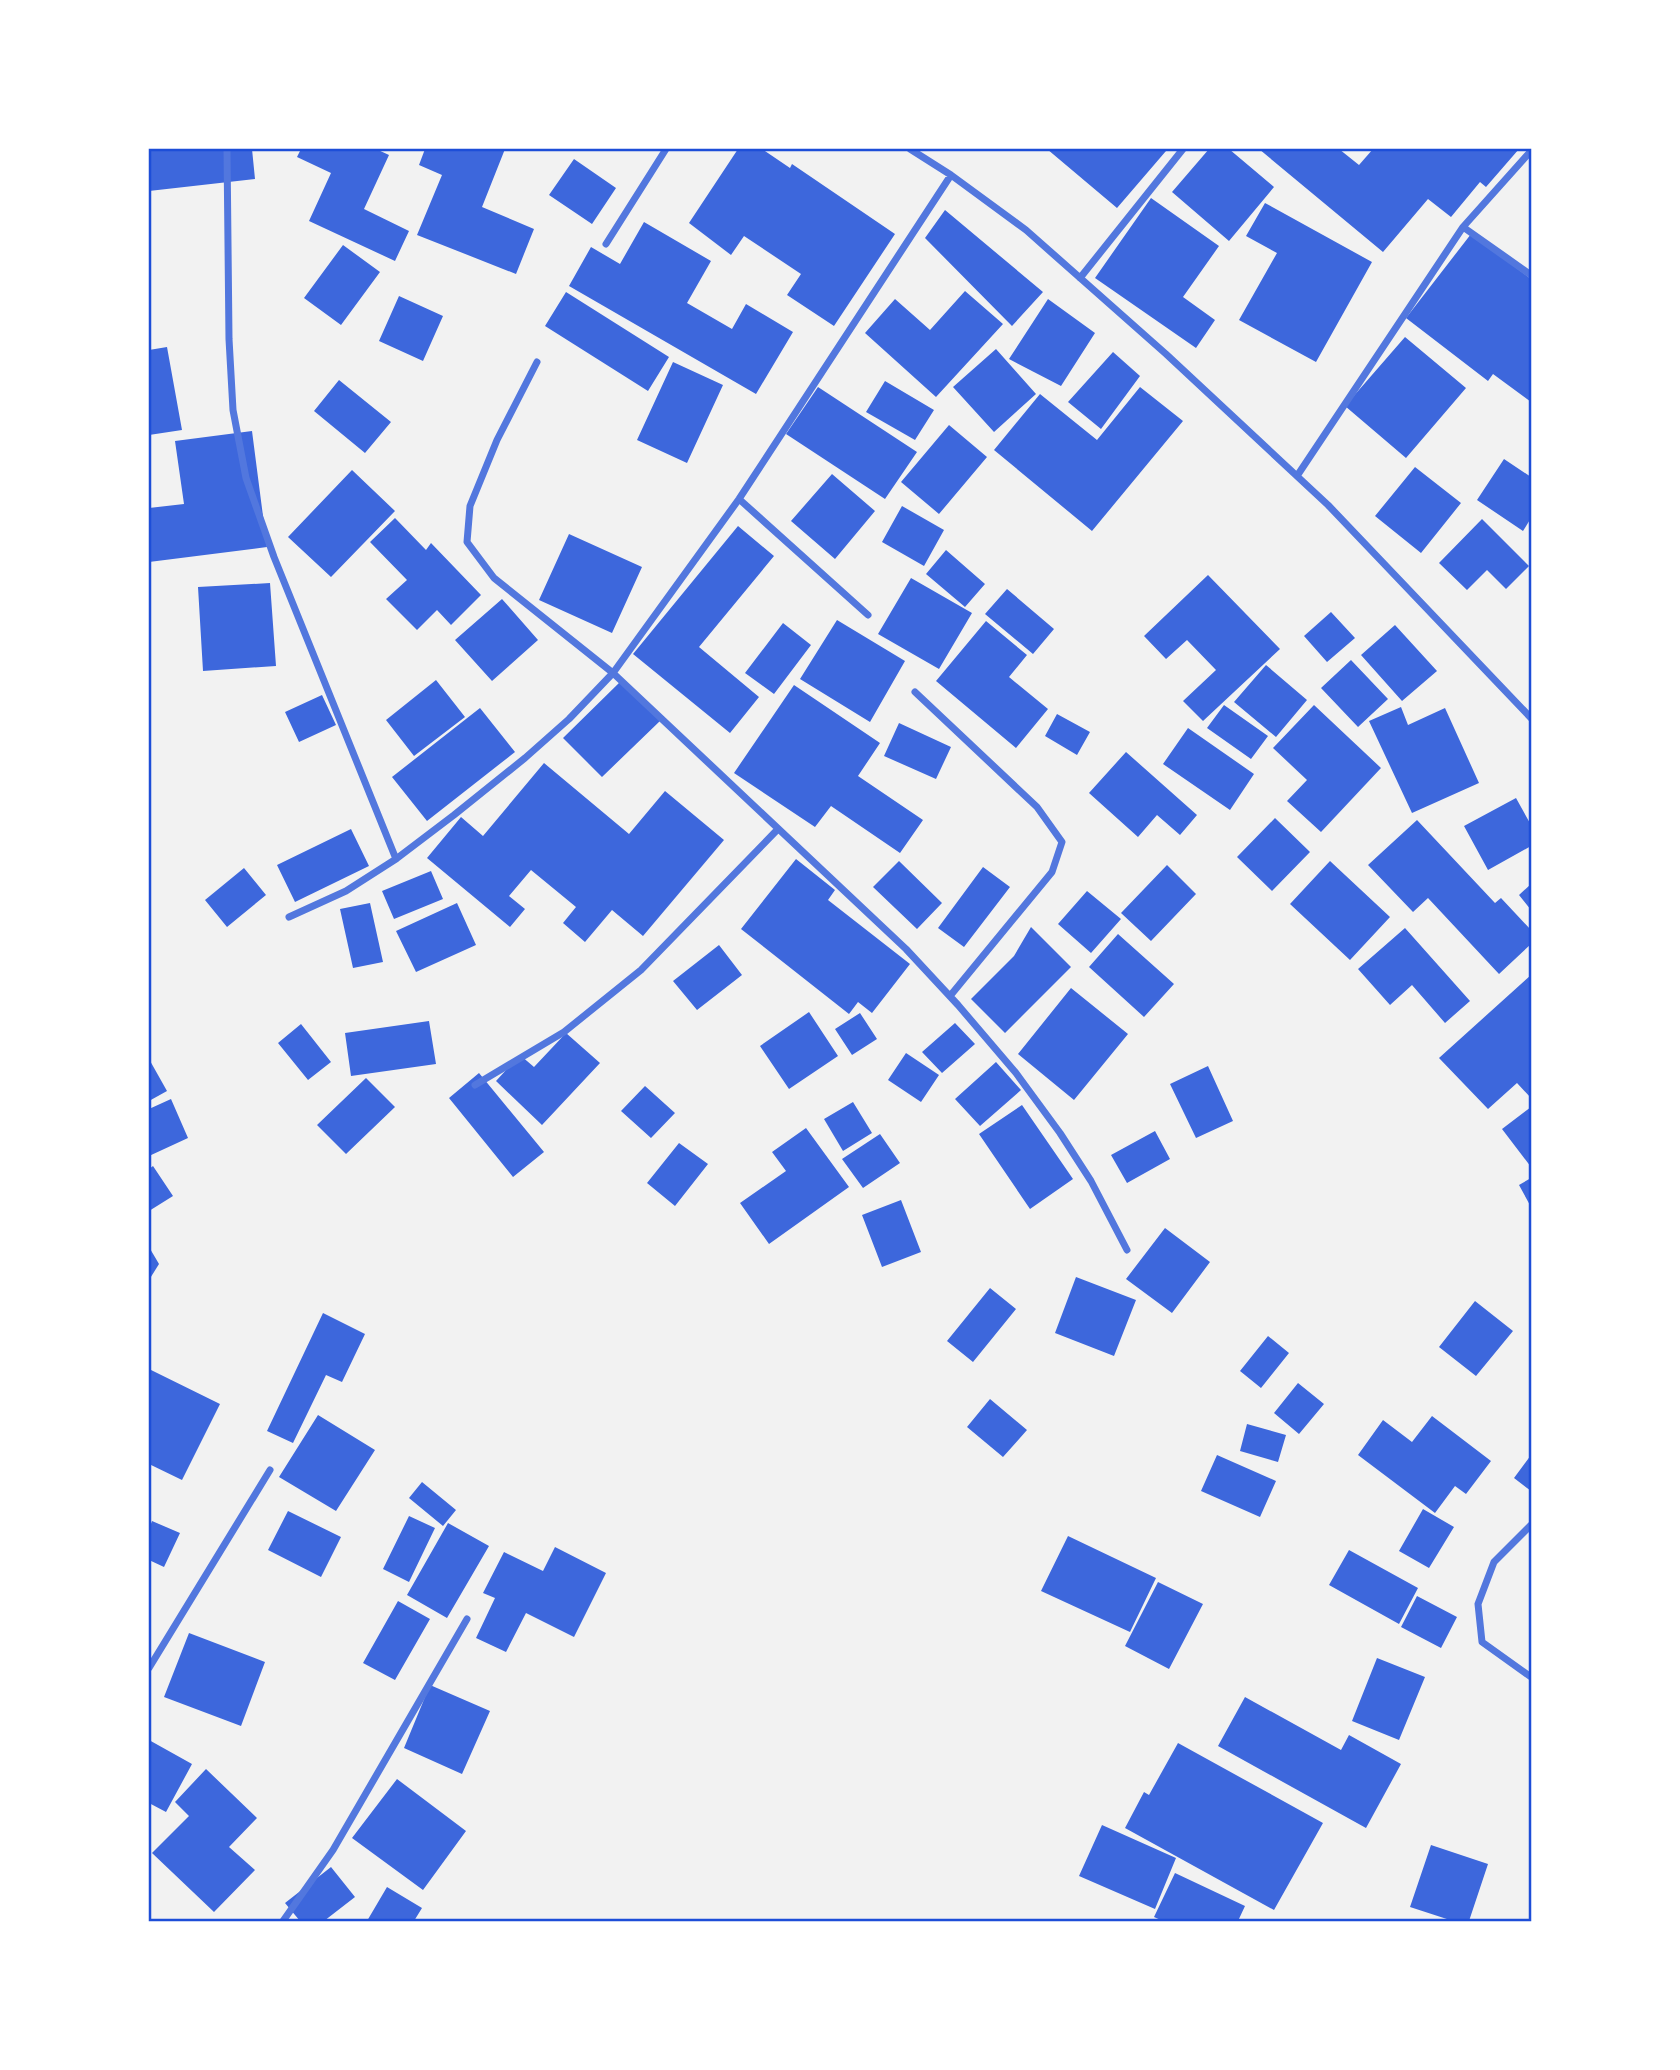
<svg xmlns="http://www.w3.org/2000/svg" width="1680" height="2070" viewBox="0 0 1680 2070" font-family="Roboto,sans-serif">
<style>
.building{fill:#3d67dc}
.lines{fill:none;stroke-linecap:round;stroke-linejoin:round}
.minor{stroke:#5277de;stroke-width:7}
.neatline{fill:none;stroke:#1d4ed8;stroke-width:2.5}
</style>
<rect width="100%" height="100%" fill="#f2f2f2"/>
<path class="building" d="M 149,149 L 252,149 L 255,179 L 149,191 Z
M 301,149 L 376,149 L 389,155 L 364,209 L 409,231 L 395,261 L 309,221 L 331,173 L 297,157 Z
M 425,149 L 505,149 L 482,207 L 534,229 L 516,274 L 417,235 L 442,175 L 419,165 Z
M 738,149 L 762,149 L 790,168 L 792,164 L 895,234 L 834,326 L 787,295 L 801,274 L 744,236 L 731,255 L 689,223 Z
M 1047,149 L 1163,149 L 1166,151 L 1117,208 Z
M 1209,149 L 1229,149 L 1274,187 L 1229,241 L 1172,192 Z
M 1259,149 L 1339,149 L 1359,165 L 1373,149 L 1519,149 L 1486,187 L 1480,182 L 1451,217 L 1428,199 L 1383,252 Z
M 574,159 L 616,188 L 592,224 L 549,195 Z
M 1151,198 L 1219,246 L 1183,297 L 1215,320 L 1196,348 L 1095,278 Z
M 1265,203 L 1372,262 L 1316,362 L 1239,320 L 1277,253 L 1246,236 Z
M 945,210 L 1043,292 L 1012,326 L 925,238 Z
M 644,222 L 711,261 L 687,303 L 732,329 L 746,304 L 793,332 L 756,394 L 569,286 L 591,247 L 620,264 Z
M 1471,234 L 1531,279 L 1531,402 L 1493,374 L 1488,381 L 1406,318 Z
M 343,245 L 380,272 L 341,325 L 304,298 Z
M 965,291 L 1003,324 L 936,397 L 865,333 L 895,299 L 930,330 Z
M 566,292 L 669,357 L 648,391 L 545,326 Z
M 399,296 L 443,316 L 423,361 L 379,341 Z
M 1048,299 L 1095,333 L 1061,386 L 1009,359 Z
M 1405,337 L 1466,388 L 1406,458 L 1345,406 Z
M 167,347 L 182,430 L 149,435 L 149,350 Z
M 996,349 L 1036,394 L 994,432 L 953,387 Z
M 1113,352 L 1140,376 L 1101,429 L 1068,402 Z
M 673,362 L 723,385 L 687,463 L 637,440 Z
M 339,380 L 391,422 L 365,453 L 314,411 Z
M 885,381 L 934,410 L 915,440 L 866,412 Z
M 818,387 L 917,452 L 885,499 L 786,434 Z
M 1140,387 L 1183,421 L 1092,531 L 994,450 L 1040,394 L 1097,440 Z
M 949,425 L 987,457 L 939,514 L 901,482 Z
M 252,431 L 267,547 L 149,562 L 149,508 L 184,504 L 175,441 Z
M 1504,459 L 1531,477 L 1531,518 L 1523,531 L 1477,500 Z
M 1415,467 L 1461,503 L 1421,553 L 1375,516 Z
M 352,470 L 395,511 L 331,577 L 288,537 Z
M 832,474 L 875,511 L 835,559 L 791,521 Z
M 902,506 L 944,530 L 924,566 L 882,542 Z
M 395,518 L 426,550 L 431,543 L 481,595 L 451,625 L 437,610 L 417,630 L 386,599 L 407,580 L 370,542 Z
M 1482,519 L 1529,566 L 1506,589 L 1487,570 L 1467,590 L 1439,563 Z
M 738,526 L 774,556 L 699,647 L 759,697 L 730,733 L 633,654 Z
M 569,534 L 642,567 L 612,633 L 539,600 Z
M 946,550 L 985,584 L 965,607 L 926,574 Z
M 1208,575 L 1280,649 L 1203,721 L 1183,701 L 1216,670 L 1187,640 L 1166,659 L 1144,636 Z
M 911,578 L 972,613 L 939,669 L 878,634 Z
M 270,583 L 276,666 L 203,671 L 198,587 Z
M 1007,589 L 1054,629 L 1033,654 L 985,614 Z
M 502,599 L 538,640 L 492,681 L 455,640 Z
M 1331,612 L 1355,638 L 1327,662 L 1304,636 Z
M 837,620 L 905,661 L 870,722 L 800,679 Z
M 986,621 L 1027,655 L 1009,677 L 1048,709 L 1016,748 L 936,681 Z
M 783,623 L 811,645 L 774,694 L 745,673 Z
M 1395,625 L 1437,671 L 1402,701 L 1361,655 Z
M 1351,660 L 1388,699 L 1358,727 L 1321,688 Z
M 1266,665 L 1307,700 L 1276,737 L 1234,702 Z
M 436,680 L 465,717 L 414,756 L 386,720 Z
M 621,681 L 660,721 L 602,777 L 563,738 Z
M 794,685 L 880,743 L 858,776 L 923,820 L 900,853 L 831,806 L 815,827 L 734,773 Z
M 322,695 L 336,725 L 299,742 L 285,712 Z
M 1224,705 L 1268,736 L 1251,759 L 1207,728 Z
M 1314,705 L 1381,768 L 1321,832 L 1287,801 L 1307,780 L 1273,748 Z
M 1401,707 L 1408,725 L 1445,708 L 1479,783 L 1412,813 L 1369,721 Z
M 480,708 L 515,752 L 427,821 L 392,777 Z
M 1057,714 L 1090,732 L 1077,755 L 1045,736 Z
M 899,723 L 951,747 L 936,779 L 884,756 Z
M 1188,728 L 1254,774 L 1230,810 L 1163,764 Z
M 1126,752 L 1197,815 L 1180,835 L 1157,815 L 1138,837 L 1089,793 Z
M 544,763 L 629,834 L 665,791 L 724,840 L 643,936 L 612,910 L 585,942 L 563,923 L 576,907 L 531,870 L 509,896 L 525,909 L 510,927 L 427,858 L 461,817 L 483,836 Z
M 1516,798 L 1531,825 L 1531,846 L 1488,870 L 1464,826 Z
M 1275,818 L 1310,852 L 1272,891 L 1237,857 Z
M 1417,820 L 1495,903 L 1501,898 L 1531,930 L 1531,944 L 1499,974 L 1428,898 L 1413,912 L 1368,865 Z
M 351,829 L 369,866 L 295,902 L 277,865 Z
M 796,859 L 835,890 L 828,900 L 910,964 L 872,1013 L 858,1002 L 849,1014 L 741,929 Z
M 899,861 L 942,903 L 917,929 L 873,887 Z
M 1330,861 L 1390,917 L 1350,960 L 1290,904 Z
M 1167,865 L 1196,894 L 1151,941 L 1121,913 Z
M 983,867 L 1010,887 L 964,947 L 938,928 Z
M 244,868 L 266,895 L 227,927 L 205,900 Z
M 431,871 L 443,899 L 394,919 L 382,891 Z
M 1531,884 L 1531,910 L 1519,895 Z
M 1087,891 L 1121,919 L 1091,953 L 1058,924 Z
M 370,903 L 383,962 L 353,968 L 340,909 Z
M 457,903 L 476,945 L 416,972 L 396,931 Z
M 1031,927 L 1071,967 L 1005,1033 L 971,999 L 1014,956 Z
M 1405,928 L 1470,1001 L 1445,1023 L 1412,985 L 1390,1005 L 1358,969 Z
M 1118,934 L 1174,984 L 1144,1017 L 1089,967 Z
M 719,945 L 742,975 L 697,1010 L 673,981 Z
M 1531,975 L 1531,1098 L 1517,1083 L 1488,1109 L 1439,1058 Z
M 1071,988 L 1128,1034 L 1074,1100 L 1018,1054 Z
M 809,1012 L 838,1056 L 789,1089 L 760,1046 Z
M 860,1013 L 877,1039 L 852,1055 L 835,1029 Z
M 429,1021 L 436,1064 L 351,1076 L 345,1033 Z
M 955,1023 L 975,1044 L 942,1073 L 922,1052 Z
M 301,1024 L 331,1062 L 308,1080 L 278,1043 Z
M 566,1033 L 600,1063 L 542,1125 L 496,1081 L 520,1055 L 534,1067 Z
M 906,1053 L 939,1075 L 921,1102 L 888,1080 Z
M 149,1059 L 167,1091 L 149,1101 Z
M 996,1062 L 1021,1090 L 980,1126 L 955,1099 Z
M 1208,1066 L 1233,1121 L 1196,1138 L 1170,1084 Z
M 479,1073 L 544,1152 L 513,1177 L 449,1098 Z
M 366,1078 L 395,1107 L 346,1154 L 317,1125 Z
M 645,1086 L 675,1113 L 651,1138 L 621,1111 Z
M 171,1099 L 188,1138 L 149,1156 L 149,1109 Z
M 853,1102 L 872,1133 L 843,1151 L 824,1119 Z
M 1022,1105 L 1073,1179 L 1030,1209 L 979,1134 Z
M 1531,1107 L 1531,1167 L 1502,1129 Z
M 806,1128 L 849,1187 L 769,1244 L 740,1203 L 786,1171 L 772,1152 Z
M 1155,1131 L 1170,1159 L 1127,1183 L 1111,1155 Z
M 880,1134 L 900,1163 L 863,1188 L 842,1159 Z
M 679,1143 L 708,1164 L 675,1206 L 647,1183 Z
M 153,1166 L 173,1196 L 149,1211 L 149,1169 Z
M 1531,1178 L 1531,1207 L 1519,1185 Z
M 901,1200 L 921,1252 L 882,1267 L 862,1215 Z
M 1165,1228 L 1210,1262 L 1172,1313 L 1126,1279 Z
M 149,1247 L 159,1264 L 149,1280 Z
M 1076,1277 L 1136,1300 L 1114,1356 L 1055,1333 Z
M 990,1288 L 1016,1309 L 973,1362 L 947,1341 Z
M 1475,1301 L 1513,1331 L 1476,1376 L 1439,1347 Z
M 323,1313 L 365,1334 L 342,1382 L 326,1375 L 293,1443 L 267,1431 Z
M 1268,1336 L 1289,1353 L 1261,1388 L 1240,1371 Z
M 149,1369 L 220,1404 L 182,1480 L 149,1464 Z
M 1298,1383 L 1324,1404 L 1299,1434 L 1274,1413 Z
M 990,1399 L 1027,1430 L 1003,1457 L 967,1427 Z
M 318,1415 L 375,1450 L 336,1511 L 279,1477 Z
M 1432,1416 L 1491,1461 L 1466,1494 L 1455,1486 L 1435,1513 L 1358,1455 L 1383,1420 L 1412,1442 Z
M 1247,1424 L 1286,1435 L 1278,1462 L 1240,1451 Z
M 1217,1455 L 1276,1481 L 1260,1517 L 1201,1491 Z
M 1531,1455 L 1531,1491 L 1514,1478 Z
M 422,1482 L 456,1510 L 443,1526 L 409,1498 Z
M 1423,1509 L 1454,1527 L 1429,1568 L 1399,1551 Z
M 288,1511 L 341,1537 L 321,1577 L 268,1550 Z
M 409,1516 L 435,1528 L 409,1582 L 383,1569 Z
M 152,1521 L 180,1533 L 164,1567 L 149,1560 L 149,1529 Z
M 448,1523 L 489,1546 L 447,1618 L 407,1595 Z
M 1068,1536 L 1156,1578 L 1130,1632 L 1041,1591 Z
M 555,1547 L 606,1573 L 574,1637 L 526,1613 L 506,1652 L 476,1638 L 495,1598 L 483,1593 L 504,1552 L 543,1571 Z
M 1349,1550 L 1418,1588 L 1399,1624 L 1329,1585 Z
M 1158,1582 L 1203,1604 L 1169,1669 L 1125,1646 Z
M 1417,1596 L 1457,1617 L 1441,1648 L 1401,1627 Z
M 398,1601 L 430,1619 L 395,1680 L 363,1663 Z
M 189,1633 L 265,1662 L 241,1726 L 164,1697 Z
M 1377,1658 L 1425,1677 L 1399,1740 L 1352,1721 Z
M 430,1685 L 490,1711 L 462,1774 L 404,1748 Z
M 1245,1697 L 1341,1750 L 1349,1735 L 1401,1764 L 1366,1828 L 1218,1746 Z
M 149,1740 L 192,1764 L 166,1812 L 149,1803 Z
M 1178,1743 L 1323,1823 L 1274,1910 L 1125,1828 L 1144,1792 L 1149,1795 Z
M 206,1769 L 257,1818 L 229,1847 L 255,1870 L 214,1912 L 152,1853 L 189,1816 L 175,1802 Z
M 397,1779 L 466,1831 L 423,1890 L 352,1838 Z
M 1102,1825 L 1176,1858 L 1155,1909 L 1079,1876 Z
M 1431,1845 L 1488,1864 L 1469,1921 L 1453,1921 L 1410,1907 Z
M 331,1867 L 355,1897 L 324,1921 L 300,1921 L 285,1903 Z
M 1175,1873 L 1245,1906 L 1238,1921 L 1163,1921 L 1154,1917 Z
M 387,1887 L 422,1908 L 414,1921 L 367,1921 Z"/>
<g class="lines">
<path class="minor" d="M 227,149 L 229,339 L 233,410 L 246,478 L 274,557 L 396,859
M 910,149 L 951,175 L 1026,230 L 1166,354 L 1328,505 L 1531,718
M 1463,227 L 1531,275
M 606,244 L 666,149
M 1080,278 L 1183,149
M 537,362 L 497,440 L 470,506 L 467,542 L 494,578 L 613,673 L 906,949 L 958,1005 L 1016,1073 L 1060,1133 L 1091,1181 L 1127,1250
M 1297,476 L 1463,227 L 1531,151
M 739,499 L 868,615
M 915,692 L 1037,807 L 1062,842 L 1052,872 L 950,996
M 289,917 L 346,891 L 396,859 L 454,815 L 525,758 L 569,719 L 613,673 L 739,499 L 951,175
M 475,1085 L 564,1032 L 641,970 L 778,829
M 1531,1525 L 1494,1562 L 1478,1604 L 1482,1642 L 1531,1677
M 149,1668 L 270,1470
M 283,1921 L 333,1850 L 467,1619"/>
</g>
<rect width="1680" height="2070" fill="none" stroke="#ffffff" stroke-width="301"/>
<rect x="150" y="150" width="1380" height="1770" class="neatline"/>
</svg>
